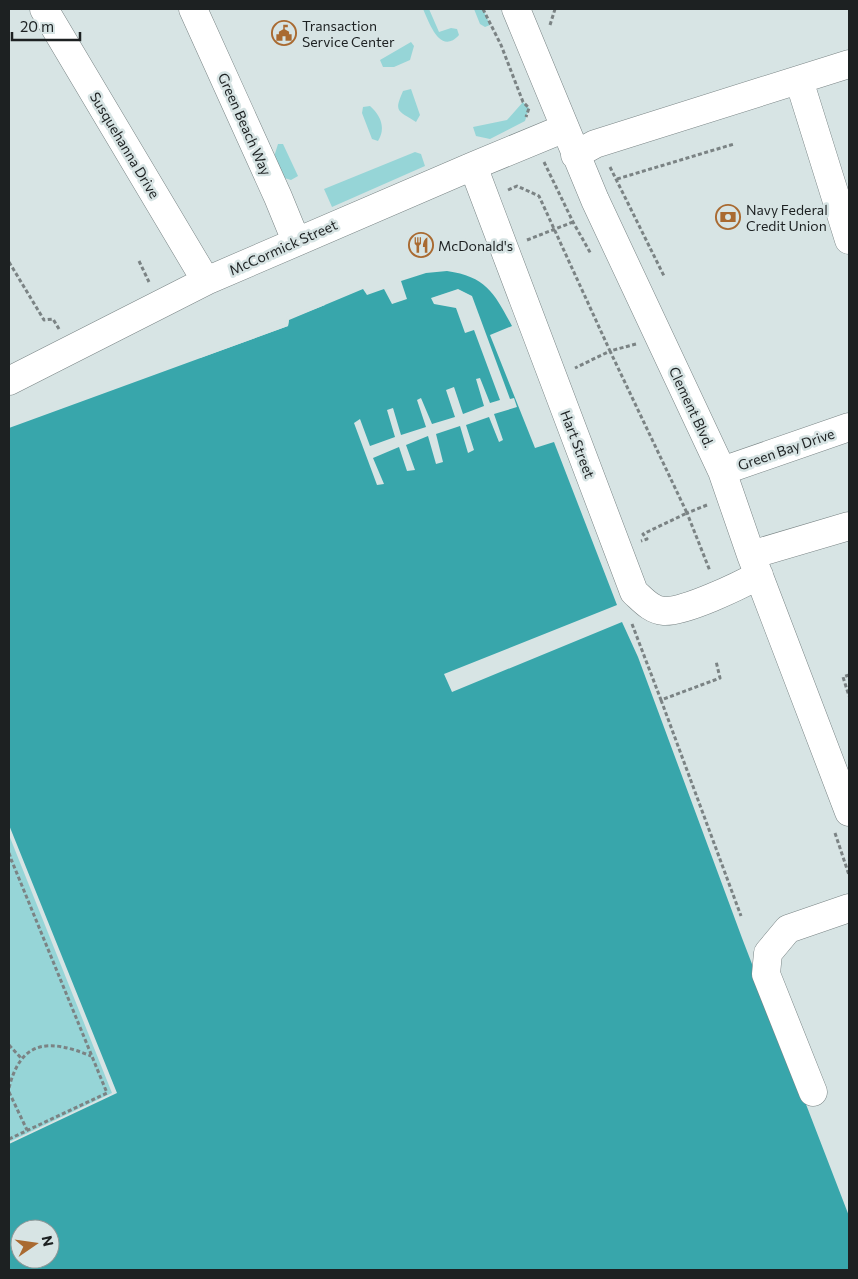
<svg xmlns="http://www.w3.org/2000/svg" width="858" height="1279" viewBox="0 0 858 1279" font-family="Commissioner,sans-serif">
<style>
.green{fill:#96d5d7}
.water{fill:#38a6ab;fill-rule:evenodd}
.pier{fill:#d7e4e4}
.lines{fill:none;stroke-linecap:round;stroke-linejoin:round}
.minor-casing{stroke:#798485;stroke-width:29}
.path{stroke:#7b8384;stroke-width:3;stroke-dasharray:4 2.5;stroke-linecap:butt}
.minor{stroke:#fff;stroke-width:28}
.labels{text-anchor:middle;dominant-baseline:central;stroke-width:5;stroke-linejoin:round;paint-order:stroke}
.poi-label{font-size:14px;fill:#1d2122;stroke:#d7e4e4;text-anchor:start}
.street-label{font-size:14px;fill:#1d2122;stroke:#d7e4e4}
</style>
<rect width="100%" height="100%" fill="#d7e4e4"/>
<path class="green" d="M 423,9 L 429,9 L 439,32 L 451,28 L 457,29 L 459,35 C 440,56 429,22 423,9 Z
M 474,9 L 483,9 L 490,25 L 485,27 L 480,24 Z
M 411,42 L 414,46 L 410,60 L 394,67 L 383,67 L 380,60 Z
M 411,89 L 420,115 L 416,122 C 397,110 394,112 403,91 Z
M 523,102 L 529,108 L 525,121 L 490,139 L 476,136 L 473,127 L 507,120 Z
M 370,106 C 381,116 386,128 378,141 L 372,139 L 362,113 L 363,107 Z
M 278,144 L 283,144 L 298,176 L 291,180 L 278,176 L 272,163 Z
M 415,152 L 421,154 L 425,166 L 332,207 L 324,189 Z
M 9,835 L 112,1093 L 9,1142 Z"/>
<path class="water" d="M 447,271 C 487,277 494,293 512,326 L 490,335 L 535,448 L 554,442 L 617,605 L 444,674 L 452,692 L 622,622 L 638,657 L 742,938 L 849,1216 L 849,1270 L 9,1270 L 9,1144 L 117,1093 L 9,825 L 9,428 L 288,326 L 289,320 L 363,289 L 367,295 L 384,289 L 392,304 L 407,299 L 401,281 L 426,273 ZM 20,1229 L 50,1229 L 50,1259 L 20,1259 Z"/>
<path class="pier" d="M 458,289 L 472,296 L 510,399 L 514,398 L 517,407 L 494,414 L 503,440 L 499,442 L 489,417 L 466,425 L 474,450 L 468,453 L 460,426 L 436,434 L 443,462 L 436,464 L 428,436 L 406,445 L 415,470 L 407,471 L 399,447 L 373,458 L 384,484 L 377,485 L 354,423 L 360,419 L 370,446 L 395,437 L 387,410 L 393,408 L 401,435 L 426,427 L 417,400 L 421,398 L 432,424 L 455,417 L 446,390 L 454,387 L 463,414 L 484,406 L 476,379 L 480,378 L 490,403 L 500,400 L 474,330 L 465,333 L 456,308 L 434,304 L 431,298 Z
M 324,302 L 325,305 L 289,319 L 288,326 L 200,358 L 199,356 L 285,324 L 287,317 Z"/>
<g class="lines">
<defs>
<path id="minor" d="M 44,9 L 206,281
M 193,9 L 278,197 L 296,241
M 516,9 L 595,200 L 722,471 L 751,555 L 849,812
M 799,80 L 849,240
M 575,155 L 595,144 L 849,64
M 473,166 L 634,592 C 643,600 651,610 664,611 C 685,612 739,586 759,575
M 9,381 L 206,281 L 473,166 L 565,128
M 722,471 L 849,427
M 751,555 L 849,526
M 813,1092 L 766,974 L 768,953 L 788,929 L 849,908"/>
</defs>
<use href="#minor" class="minor-casing"/>
<path class="path" d="M 483,9 L 501,45 L 523,102 L 529,108 L 526,117
M 550,25 L 555,9
M 544,162 L 573,222 L 591,254
M 610,167 L 664,276
M 617,179 L 734,144
M 508,190 L 517,186 L 539,196 L 610,351 L 575,368
M 527,240 L 573,222
M 139,261 L 149,282
M 9,262 L 44,320 L 53,319 L 59,329
M 636,344 L 610,351 L 687,513 L 643,534 L 647,539 L 641,541
M 707,505 L 687,513 L 710,571
M 632,624 L 661,700 L 720,678 L 716,661
M 849,675 L 843,677 L 849,696
M 661,700 L 741,916
M 835,833 L 849,875
M 9,853 L 11,859 L 9,861
M 9,1045 L 21,1058
M 9,1088 C 21,1039 50,1039 91,1056
M 9,1092 L 27,1130
M 9,1139 L 107,1093 L 11,859"/>
<use href="#minor" class="minor"/>
</g>
<defs>
<symbol id="civic-ring" viewBox="-11 -11 22 22"><circle r="9.5" fill="#d7e4e4" stroke="#a96a31" stroke-width="1.5"/><path d="M-.6-6.5H3V-4.5H.6V-3L4-1V1h2V6H-6V1h2V-1L-.6-3ZM-1.2 2.5V6h2.4V2.5Z" fill="#a96a31"/></symbol>
<symbol id="bank-ring" viewBox="-11 -11 22 22"><circle r="9.5" fill="#d7e4e4" stroke="#a96a31" stroke-width="1.5"/><path d="M-6-4H6V4H-6ZM0-2.3a2.3 2.3 0 1 0 0 4.6a2.3 2.3 0 1 0 0-4.6Z" fill="#a96a31"/></symbol>
<symbol id="restaurant-ring" viewBox="-11 -11 22 22"><circle r="9.5" fill="#d7e4e4" stroke="#a96a31" stroke-width="1.5"/><path d="M-5-6h1v4h1v-4h1v4h1v-4h1v5L-1.5 .5V6h-2V.5L-5-1ZM5-6V6H3V1.5H1.5Q1.5-4 5-6Z" fill="#a96a31"/></symbol>
</defs>
<g fill-rule="evenodd">
<use href="#civic-ring" x="270" y="19" width="28" height="28"/>
<use href="#bank-ring" x="714" y="203" width="28" height="28"/>
<use href="#restaurant-ring" x="407" y="231" width="28" height="28"/>
</g>
<g class="labels">
<g class="poi-label">
<text x="302" y="25">Transaction<tspan x="302" dy="16">Service Center</tspan></text>
<text x="746" y="209">Navy Federal<tspan x="746" dy="16">Credit Union</tspan></text>
<text x="438" y="245">McDonald's</text>
</g>
<g class="street-label">
<text transform="translate(245 124) rotate(66)">Green Beach Way</text>
<text transform="translate(125 145) rotate(59)">Susquehanna Drive</text>
<text transform="translate(283 247) rotate(-24)">McCormick Street</text>
<text transform="translate(692 407) rotate(65)">Clement Blvd.</text>
<text transform="translate(578 444) rotate(69)">Hart Street</text>
<text transform="translate(786 449) rotate(-19)">Green Bay Drive</text>
</g>
</g>
<rect width="858" height="1279" fill="none" stroke="#1d2122" stroke-width="20"/>
<g transform="translate(35 1244) rotate(77)"><circle r="24" fill="#d7e4e4" stroke="#8d9696"/>
<path d="M0-4L9 19L0 12L-9 19Z" fill="#a96a31"/>
<text y="-8" font-size="14" font-weight="bold" text-anchor="middle" fill="#1d2122">N</text>
</g>
<path d="M12 32v8h68v-8" fill="none" stroke="#1d2122" stroke-width="2.5"/>
<text x="20" y="32" font-size="15" fill="#1d2122" stroke="#d7e4e4" stroke-width="4" paint-order="stroke">20 m</text>
</svg>
